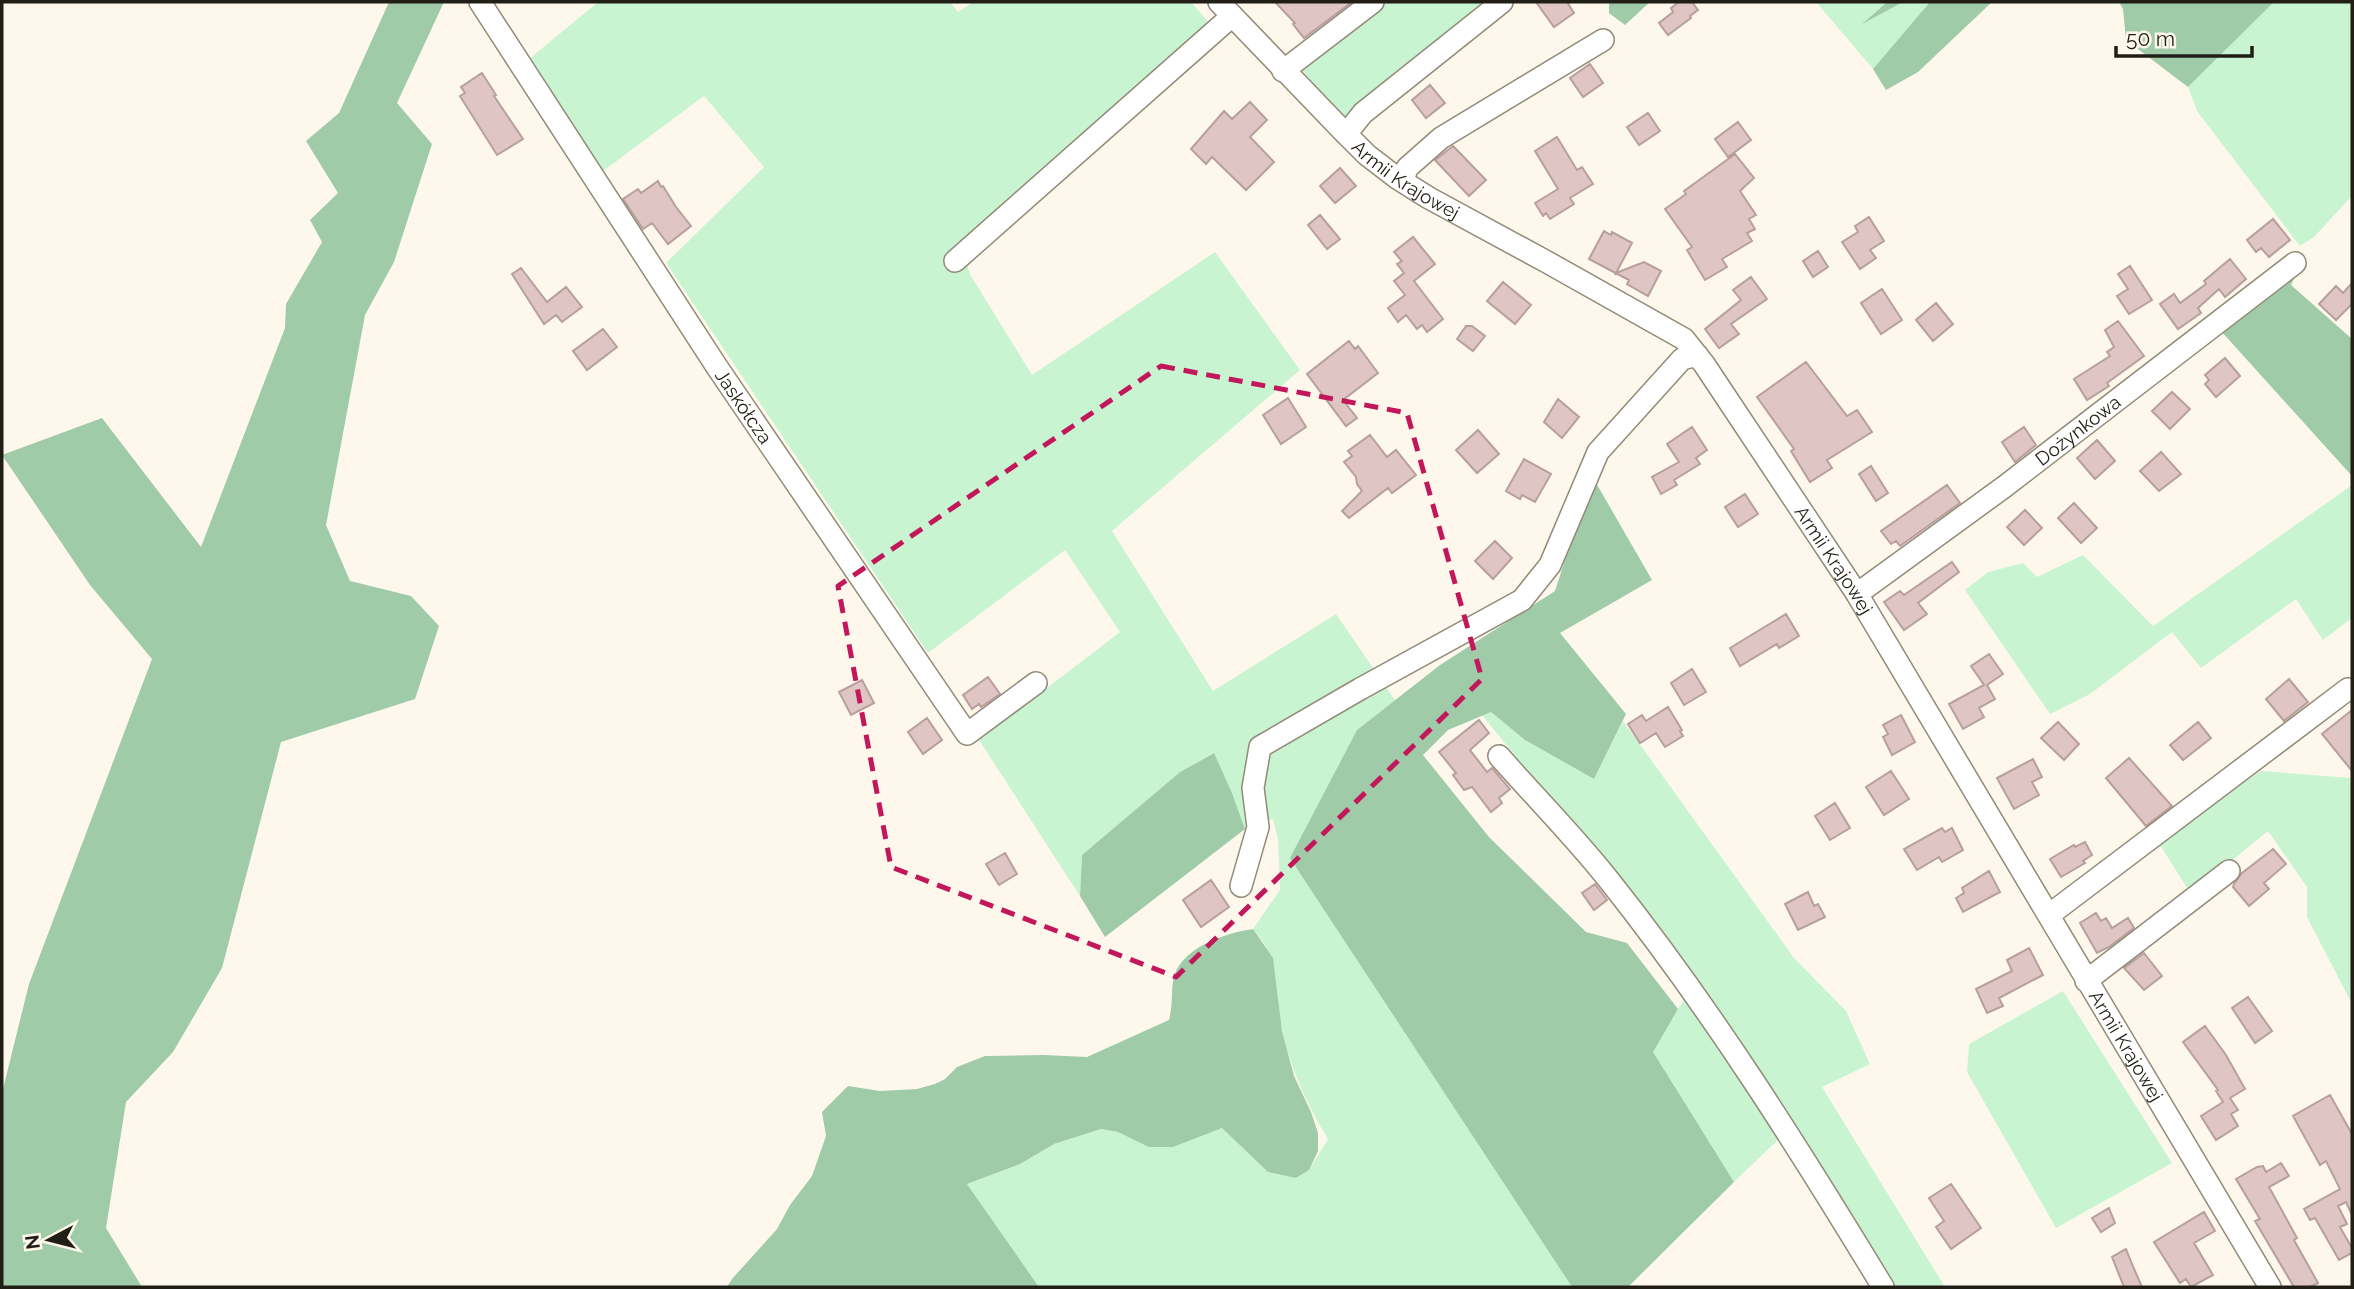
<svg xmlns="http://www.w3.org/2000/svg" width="2354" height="1289" viewBox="0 0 2354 1289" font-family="Raleway,sans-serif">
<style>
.green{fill:#c9f4d2}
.forest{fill:#9fcba9}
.building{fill:#dfc6c4;stroke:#b79f9d;stroke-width:2}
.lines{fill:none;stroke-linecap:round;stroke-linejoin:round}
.minor-casing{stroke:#938a78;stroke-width:24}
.minor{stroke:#fff;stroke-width:21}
.marked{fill:none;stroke:#c2185b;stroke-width:5;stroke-dasharray:14 9;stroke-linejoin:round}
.labels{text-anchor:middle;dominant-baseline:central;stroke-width:7;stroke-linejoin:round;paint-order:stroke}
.street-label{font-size:19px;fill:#211e16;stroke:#fef8ec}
</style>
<rect width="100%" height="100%" fill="#fef8ec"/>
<path class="green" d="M 598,2 L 950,2 L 958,12 L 973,2 L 1191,2 L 1210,24 L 961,249 L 971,276 L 1032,375 L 1215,252 L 1300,370 L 1112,531 L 1213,691 L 1336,614 L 1395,700 L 1357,730 L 1291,858 L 1572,1287 L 1039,1287 L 967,1184 L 1020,1164 L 1054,1144 L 1101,1129 L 1118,1132 L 1222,1128 L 1268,1172 L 1296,1178 L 1309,1170 L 1328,1139 C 1307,1105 1291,1069 1282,1030 C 1276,1005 1279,976 1268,951 C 1265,943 1258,936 1253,929 L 1280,890 L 1278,839 L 1273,819 L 1245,829 L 1232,793 L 1213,753 L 1180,772 L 1082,855 L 1080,896 L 979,740 L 1120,632 L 1065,550 L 928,653 L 666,263 L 764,167 L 704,96 L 599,174 L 529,59 Z
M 1384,2 L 1495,2 L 1347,122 L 1301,69 Z
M 1816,2 L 1887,2 L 1865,21 L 1903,2 L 1930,2 L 1873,69 Z
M 2274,2 L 2352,2 L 2352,196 L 2314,237 L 2300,246 L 2197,111 L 2188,87 Z
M 2352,485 L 2352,618 L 2323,640 L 2296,599 L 2201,668 L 2172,632 L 2090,694 L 2050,714 L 1965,590 L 1988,572 L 2023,563 L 2037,577 L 2083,555 L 2153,626 Z
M 1491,712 L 1525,740 L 1594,779 L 1623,721 L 1794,958 L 1846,1011 L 1870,1064 L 1822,1087 L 1945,1287 L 1890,1287 L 1552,801 L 1482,715 Z
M 2261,771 L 2352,778 L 2352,1004 L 2307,917 L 2307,887 L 2268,831 L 2191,894 L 2158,842 Z
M 2063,991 L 2172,1163 L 2056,1228 L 1967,1072 L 1969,1044 Z
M 1685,998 L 1782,1136 L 1734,1182 L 1652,1052 Z"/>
<path class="forest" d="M 389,2 L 444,2 L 397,103 L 432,144 L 394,262 L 365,315 L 326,525 L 350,581 L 411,596 L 439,626 L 415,699 L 281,742 L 222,968 L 173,1052 L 126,1102 L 106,1228 L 142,1287 L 2,1287 L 2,1093 L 29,984 L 152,659 L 90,585 L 2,455 L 102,418 L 201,547 L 285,328 L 286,304 L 322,242 L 310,220 L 338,193 L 306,141 L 339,113 Z
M 1609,2 L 1650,2 L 1625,25 L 1609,13 Z
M 1887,2 L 1903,2 L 1862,24 Z
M 1930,2 L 1992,2 L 1918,72 L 1886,90 L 1873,69 Z
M 2119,2 L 2274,2 L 2188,87 L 2126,40 L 2123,9 Z
M 2297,272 L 2291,285 L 2352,339 L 2352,476 L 2221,331 Z
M 1592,476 L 1652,580 L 1560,633 L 1626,714 L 1594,779 L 1525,740 L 1491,712 L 1448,730 L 1423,755 L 1489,837 L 1586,932 L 1627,943 L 1678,1009 L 1653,1052 L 1734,1182 L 1628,1287 L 1572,1287 L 1290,858 L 1357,730 L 1440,665 L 1555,591 Z
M 1214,753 L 1232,793 L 1245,829 L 1105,937 L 1080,896 L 1082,855 L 1180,772 Z
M 1253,929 L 1273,958 L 1282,1031 L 1294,1076 L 1311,1112 L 1318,1133 L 1318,1151 L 1309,1170 L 1296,1178 L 1268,1172 L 1222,1128 L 1173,1147 L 1149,1147 L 1118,1132 L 1101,1129 L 1054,1144 L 1020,1164 L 967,1184 L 1039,1287 L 727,1287 L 732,1279 L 777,1229 L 790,1205 L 812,1176 L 826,1136 L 822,1112 L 848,1086 L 880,1091 L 917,1089 L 935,1084 L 945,1079 L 957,1067 L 985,1056 L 1043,1055 L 1087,1057 L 1169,1020 C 1173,1004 1171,996 1173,981 C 1178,949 1224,933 1253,929 Z"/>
<path class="building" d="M 1275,2 L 1352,2 L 1304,38 L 1293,24 L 1295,23 Z
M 1536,2 L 1567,2 L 1574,13 L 1554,27 Z
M 1679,2 L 1692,2 L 1698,10 L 1690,16 L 1691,18 L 1668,35 L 1659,23 L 1673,12 L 1671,8 Z
M 1590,64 L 1603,83 L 1583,97 L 1570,78 Z
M 482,73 L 496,95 L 494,96 L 523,139 L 497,155 L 460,96 L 465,93 L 461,87 Z
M 1430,85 L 1445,103 L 1426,118 L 1412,100 Z
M 1250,102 L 1267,120 L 1250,137 L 1274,162 L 1246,190 L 1212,157 L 1206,164 L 1191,149 L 1224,111 L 1232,119 Z
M 1648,113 L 1660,131 L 1639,145 L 1627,127 Z
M 1738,122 L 1751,140 L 1728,157 L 1715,139 Z
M 1557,137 L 1577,170 L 1582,167 L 1593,184 L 1570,198 L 1574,204 L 1550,219 L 1546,213 L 1543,216 L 1535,203 L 1558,189 L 1535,151 Z
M 1453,146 L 1486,180 L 1469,196 L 1435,160 Z
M 1735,154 L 1754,178 L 1740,191 L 1756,215 L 1749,219 L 1755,229 L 1747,233 L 1752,241 L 1722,259 L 1727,267 L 1705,280 L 1687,250 L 1692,247 L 1665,209 L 1686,194 L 1684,191 Z
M 1340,168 L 1356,186 L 1335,203 L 1320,186 Z
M 658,181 L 661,187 L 663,186 L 676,207 L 691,226 L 668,244 L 652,223 L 643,229 L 623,199 L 638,189 L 641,193 Z
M 1320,215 L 1340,239 L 1327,249 L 1308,225 Z
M 1869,217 L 1884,241 L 1870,250 L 1876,258 L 1860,269 L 1842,242 L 1858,232 L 1855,226 Z
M 2273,219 L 2290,240 L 2269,257 L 2261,248 L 2256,252 L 2247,240 Z
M 1604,231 L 1611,235 L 1612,232 L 1632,243 L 1616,273 L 1644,262 L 1661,271 L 1648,296 L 1627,284 L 1629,280 L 1589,259 Z
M 1413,237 L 1435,264 L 1414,281 L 1443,319 L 1427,332 L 1422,325 L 1417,329 L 1406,315 L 1398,322 L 1388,308 L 1405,295 L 1394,281 L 1404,273 L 1397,264 L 1402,261 L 1394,252 Z
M 1818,251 L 1828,267 L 1813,277 L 1803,261 Z
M 2230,259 L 2246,279 L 2225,297 L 2219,289 L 2198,308 L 2201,313 L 2178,329 L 2160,304 L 2174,294 L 2180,303 L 2206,284 L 2204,281 Z
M 2130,266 L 2152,300 L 2129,314 L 2117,296 L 2128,289 L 2118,274 Z
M 521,268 L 547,302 L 566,287 L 582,307 L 562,322 L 556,315 L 544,324 L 512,274 Z
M 1751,277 L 1767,299 L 1731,324 L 1739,334 L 1719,348 L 1705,329 L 1741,300 L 1733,290 Z
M 1503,282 L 1531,305 L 1515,324 L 1487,301 Z
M 2352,283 L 2352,304 L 2336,320 L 2319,304 L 2336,286 L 2343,293 Z
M 1882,289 L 1902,320 L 1881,334 L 1861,303 Z
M 1936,303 L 1953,324 L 1933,341 L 1916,320 Z
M 2118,321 L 2144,356 L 2107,383 L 2109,386 L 2087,400 L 2074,379 L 2110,356 L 2107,352 L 2114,347 L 2105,330 Z
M 1466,326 L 1472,326 L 1485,336 L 1473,351 L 1457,339 Z
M 603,329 L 617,347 L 587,370 L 573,351 Z
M 1349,341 L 1355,349 L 1358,346 L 1378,373 L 1343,400 L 1357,418 L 1346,426 L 1307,374 Z
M 2225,358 L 2240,376 L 2216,397 L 2205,384 L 2209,380 L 2205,375 Z
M 1806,362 L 1847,416 L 1857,410 L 1872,432 L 1827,460 L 1832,468 L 1810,482 L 1791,451 L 1794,449 L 1757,397 Z
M 2172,392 L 2190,409 L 2170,429 L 2152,411 Z
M 1288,398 L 1306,427 L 1281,444 L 1263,415 Z
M 1558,399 L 1579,417 L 1562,438 L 1544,422 Z
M 1692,427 L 1707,450 L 1696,458 L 1700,464 L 1674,480 L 1677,485 L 1661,494 L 1652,477 L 1679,462 L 1667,444 Z
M 2024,427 L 2036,445 L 2015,462 L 2002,442 Z
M 1478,430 L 1499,454 L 1477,473 L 1456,450 Z
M 1370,435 L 1387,457 L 1396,450 L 1416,475 L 1392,493 L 1388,488 L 1349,518 L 1342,511 L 1362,491 L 1357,484 L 1356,477 L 1344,462 L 1352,456 L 1348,451 Z
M 2097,440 L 2115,461 L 2095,479 L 2077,458 Z
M 2161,452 L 2181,474 L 2159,491 L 2140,471 Z
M 1524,459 L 1551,474 L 1535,502 L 1522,495 L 1520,499 L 1506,491 Z
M 1871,466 L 1888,493 L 1876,501 L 1859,474 Z
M 1947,485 L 1960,503 L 1900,546 L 1896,541 L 1891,544 L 1881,531 Z
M 1745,494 L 1758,514 L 1738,527 L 1725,507 Z
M 2074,503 L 2097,528 L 2081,543 L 2058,518 Z
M 2025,510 L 2042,528 L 2024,545 L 2007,527 Z
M 1495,541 L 1512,558 L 1493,579 L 1475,561 Z
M 1952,562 L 1959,572 L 1918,603 L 1927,614 L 1904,630 L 1884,602 L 1900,591 L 1904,595 Z
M 1786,614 L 1799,636 L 1779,648 L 1777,644 L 1740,666 L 1730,648 Z
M 1989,654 L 2003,674 L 1987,685 L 1995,699 L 1979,708 L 1984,717 L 1963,729 L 1949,704 L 1984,685 L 1971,666 Z
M 1692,669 L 1706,692 L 1684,705 L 1671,683 Z
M 988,677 L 1000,694 L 981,707 L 979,704 L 972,709 L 963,695 Z
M 2289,679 L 2308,702 L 2284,721 L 2266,699 Z
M 862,680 L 874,703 L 851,715 L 839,692 Z
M 1668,707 L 1682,730 L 1680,731 L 1683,736 L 1665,747 L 1656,733 L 1640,743 L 1628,724 L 1642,715 L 1646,721 Z
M 2352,710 L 2352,771 L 2322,734 Z
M 1901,715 L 1915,742 L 1892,755 L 1883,737 L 1888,734 L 1883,725 Z
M 927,718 L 942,740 L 923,754 L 908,732 Z
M 1479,720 L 1489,733 L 1470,750 L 1487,772 L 1492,768 L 1510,789 L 1499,798 L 1502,803 L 1491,812 L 1472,787 L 1464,790 L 1453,775 L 1456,773 L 1439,752 Z
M 2058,722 L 2079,744 L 2064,760 L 2041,738 Z
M 2198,722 L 2211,738 L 2183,760 L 2170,745 Z
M 2129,758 L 2172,806 L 2146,826 L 2106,778 Z
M 2033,759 L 2042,777 L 2032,782 L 2039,795 L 2014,809 L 1997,778 Z
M 1891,771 L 1909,799 L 1884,815 L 1866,787 Z
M 1835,803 L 1850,828 L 1830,840 L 1815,816 Z
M 1942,828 L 1945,832 L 1952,828 L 1963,850 L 1942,862 L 1939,857 L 1917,870 L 1904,849 Z
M 2085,842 L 2092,855 L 2083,861 L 2085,863 L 2061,877 L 2050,859 L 2074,845 L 2075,847 Z
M 2273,849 L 2286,864 L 2264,883 L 2269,889 L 2249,906 L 2233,887 L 2234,884 L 2242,873 Z
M 1005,853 L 1017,874 L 999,885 L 986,864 Z
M 1989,871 L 2000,892 L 1963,912 L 1956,898 L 1964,893 L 1962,888 Z
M 1211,880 L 1229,907 L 1201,927 L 1183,900 Z
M 1595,884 L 1607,900 L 1594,910 L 1582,893 Z
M 1808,892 L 1814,906 L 1818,904 L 1825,917 L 1798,930 L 1785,904 Z
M 2096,913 L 2101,921 L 2106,918 L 2112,928 L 2128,918 L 2134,928 L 2109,947 L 2097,953 L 2080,923 Z
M 2029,948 L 2043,975 L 1999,998 L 2003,1006 L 1987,1013 L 1976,989 L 2012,971 L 2007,960 Z
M 2144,953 L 2162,976 L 2144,990 L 2124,968 Z
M 2248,997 L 2272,1031 L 2255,1043 L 2232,1008 Z
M 2205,1026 L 2226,1055 L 2245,1089 L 2230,1098 L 2238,1110 L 2231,1114 L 2238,1126 L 2216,1140 L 2201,1116 L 2223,1102 L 2216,1091 L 2218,1090 L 2183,1042 Z
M 2330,1095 L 2352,1134 L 2352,1215 L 2346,1202 L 2338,1206 L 2347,1224 L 2340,1227 L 2352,1248 L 2352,1253 L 2339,1260 L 2315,1218 L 2310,1220 L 2304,1209 L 2340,1189 L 2326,1161 L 2320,1165 L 2293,1116 Z
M 2281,1163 L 2289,1176 L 2269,1187 L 2297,1238 L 2294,1240 L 2318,1283 L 2310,1287 L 2294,1287 L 2255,1221 L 2260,1219 L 2236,1179 L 2257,1167 L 2263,1166 L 2266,1172 Z
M 1951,1184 L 1981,1228 L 1951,1249 L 1936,1227 L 1944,1221 L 1929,1198 Z
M 2109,1208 L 2115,1223 L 2101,1232 L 2092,1218 Z
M 2204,1212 L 2215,1231 L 2194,1243 L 2213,1275 L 2191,1287 L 2186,1279 L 2180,1283 L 2154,1242 Z
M 2126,1249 L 2132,1264 L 2142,1287 L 2124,1287 L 2112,1257 Z"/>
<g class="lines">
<defs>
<g id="minor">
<path id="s1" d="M 480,2 L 717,367 L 967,734 L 1036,683"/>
<path id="s2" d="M 1219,2 L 1341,129 L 1367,155 L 1397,178 L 1429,198 L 1547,262 L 1684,339 L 1704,364 L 1857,594 L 2270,1287"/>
<path d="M 1283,71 L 1373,2"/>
<path d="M 1346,134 L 1363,113 L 1502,2"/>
<path d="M 1403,181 L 1407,168 L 1441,138 L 1603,40"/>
<path d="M 955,261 L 1232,16"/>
<path id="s3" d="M 1857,594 L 2004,487 L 2295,263"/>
<path d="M 1499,756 C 1535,797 1574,836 1608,879 C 1710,1007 1798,1147 1883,1287"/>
<path d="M 1241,886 L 1258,827 L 1253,788 L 1260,747 L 1360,689 L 1522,600 L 1550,565 L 1598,452 L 1682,359 L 1697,355"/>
<path d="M 2049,915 L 2348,689"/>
<path d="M 2086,981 L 2229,871"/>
</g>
</defs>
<use href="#minor" class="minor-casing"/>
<use href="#minor" class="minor"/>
</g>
<path class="marked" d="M 1161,366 L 1407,413 L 1482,679 L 1176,977 L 891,867 L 838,586 Z"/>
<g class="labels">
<g class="street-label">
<text stroke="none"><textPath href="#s2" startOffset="259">Armii Krajowej</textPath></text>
<text stroke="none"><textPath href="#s1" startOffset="483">Jaskółcza</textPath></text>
<text stroke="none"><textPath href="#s3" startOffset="275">Dożynkowa</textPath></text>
<text stroke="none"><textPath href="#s2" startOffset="847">Armii Krajowej</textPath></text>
<text stroke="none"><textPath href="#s2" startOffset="1414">Armii Krajowej</textPath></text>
</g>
</g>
<rect width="2354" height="1289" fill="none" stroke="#211e16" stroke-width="7"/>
<g transform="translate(49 1240) rotate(263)" stroke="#fef8ec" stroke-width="5" paint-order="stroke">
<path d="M0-5L12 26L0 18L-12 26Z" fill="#211e16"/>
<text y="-10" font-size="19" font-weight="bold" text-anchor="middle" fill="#211e16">N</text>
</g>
<path d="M2116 46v10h136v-10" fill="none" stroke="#211e16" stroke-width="3.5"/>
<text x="2126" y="46" font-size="21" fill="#211e16" stroke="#fef8ec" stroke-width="5" paint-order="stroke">50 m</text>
</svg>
